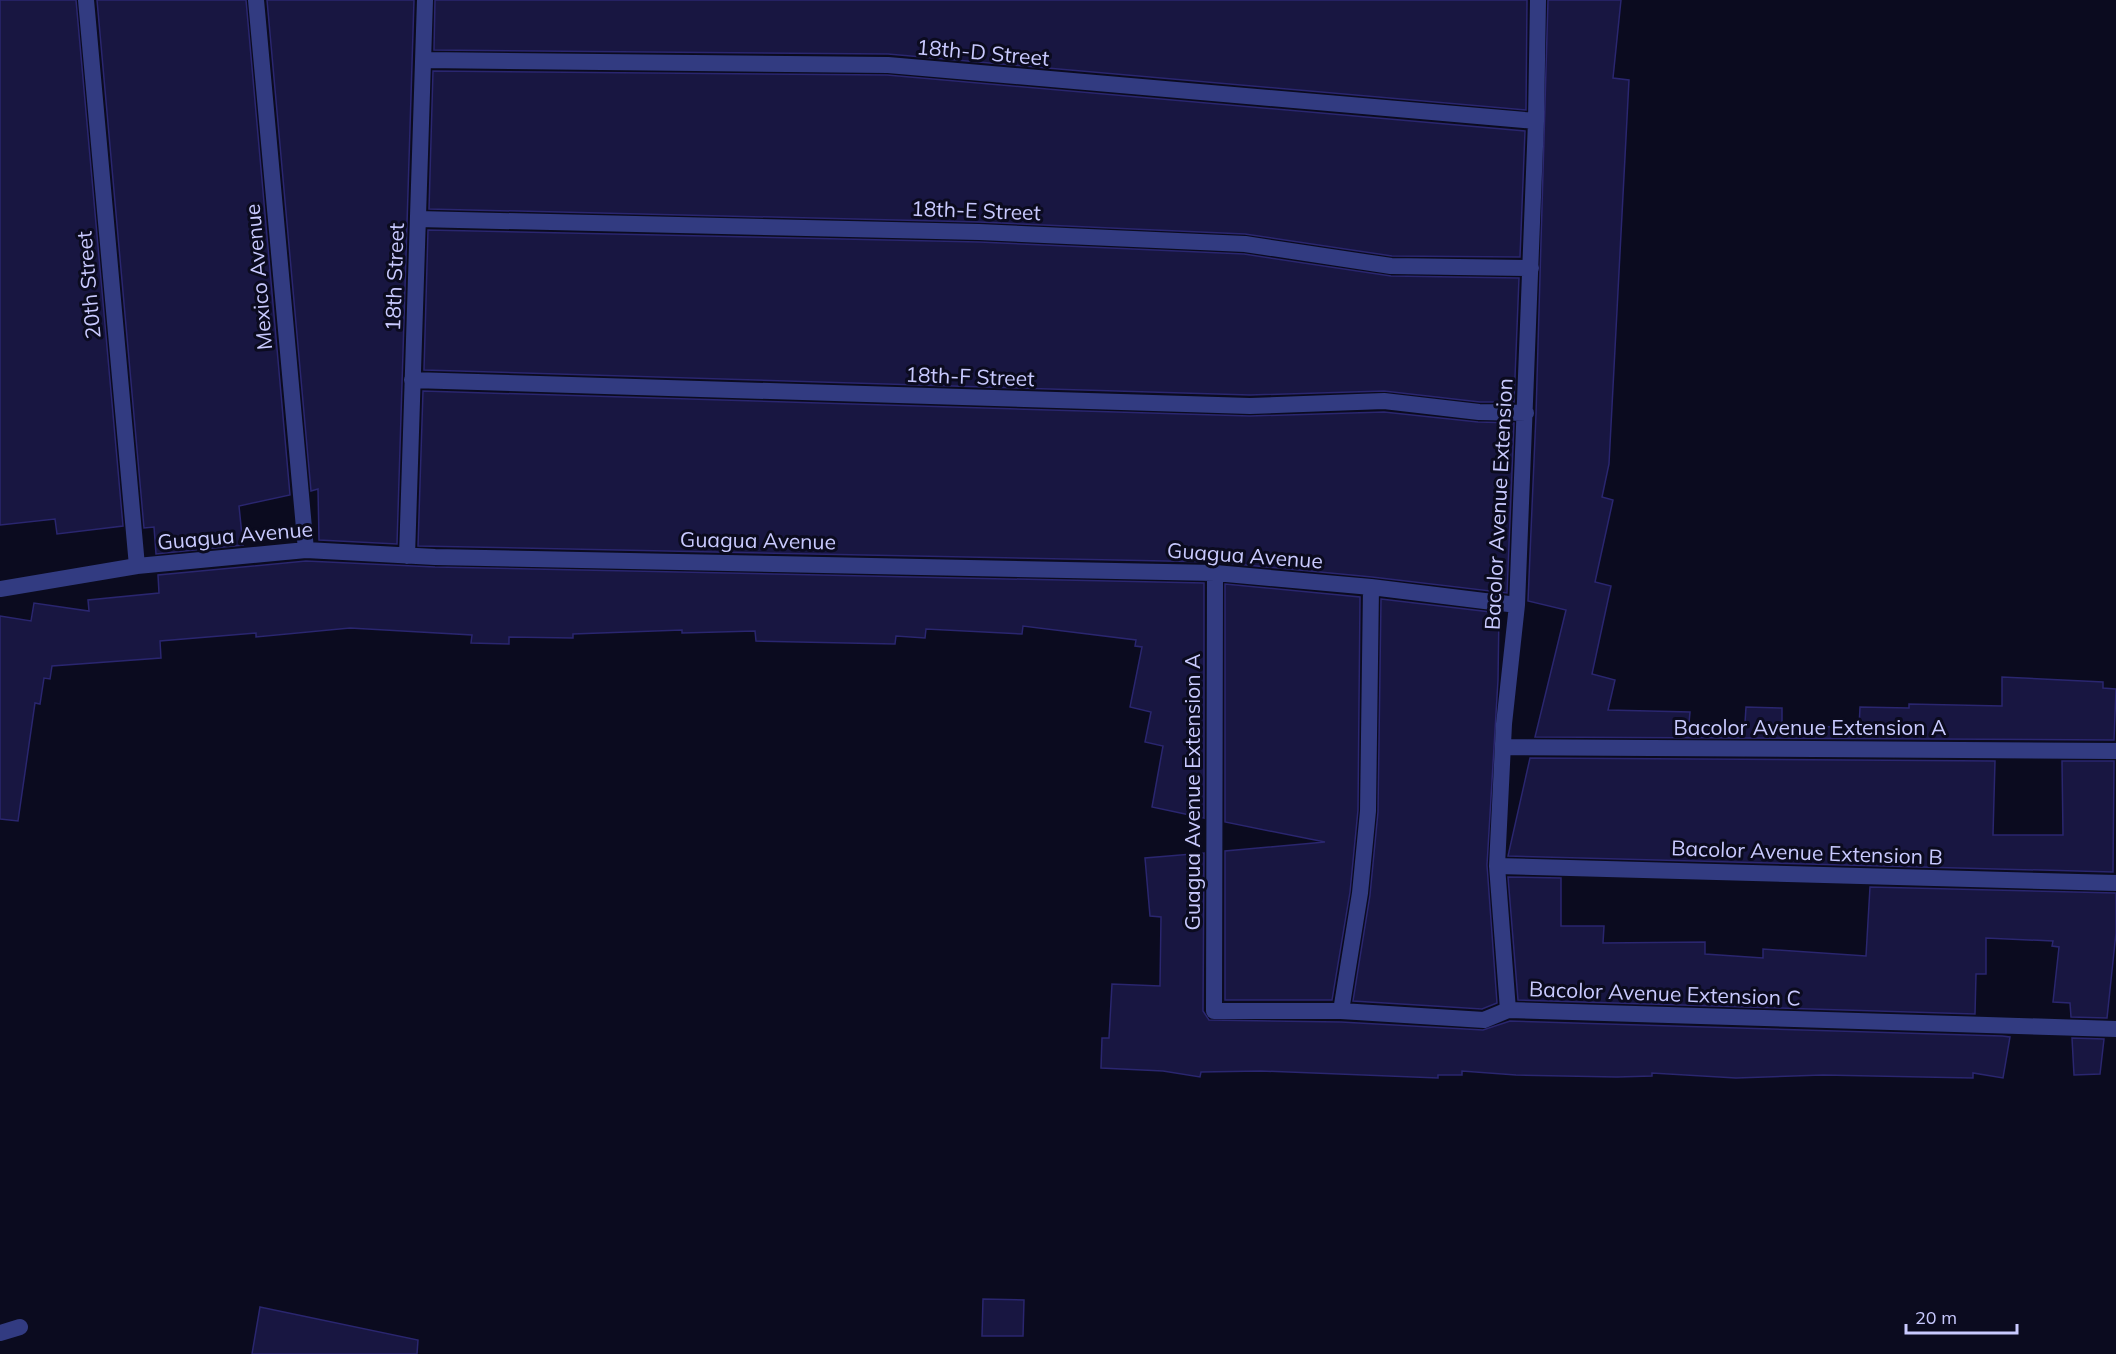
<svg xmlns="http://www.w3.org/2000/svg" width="2116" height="1354" viewBox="0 0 2116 1354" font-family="Mulish,sans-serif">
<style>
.building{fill:#181641;stroke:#2a266f;stroke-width:1.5}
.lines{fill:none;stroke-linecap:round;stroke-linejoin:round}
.minor{stroke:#323b81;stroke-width:16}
.labels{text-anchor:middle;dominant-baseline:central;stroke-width:6;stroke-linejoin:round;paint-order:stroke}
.street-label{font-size:21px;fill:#c9caff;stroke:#0b0b1f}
</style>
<rect width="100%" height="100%" fill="#0b0b1f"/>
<path class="building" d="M 0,0 L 76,0 L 123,526 L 57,534 L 55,519 L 0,525 Z
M 97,0 L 246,0 L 290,495 L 239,506 L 243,545 L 156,554 L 154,527 L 144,528 Z
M 267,0 L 414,0 L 397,544 L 319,540 L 318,489 L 311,491 Z
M 435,0 L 1527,0 L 1526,110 L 888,54 L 434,50 Z
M 1548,0 L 1621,0 L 1613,78 L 1629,80 L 1609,464 L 1602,497 L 1613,500 L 1595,582 L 1611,586 L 1592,674 L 1615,680 L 1608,710 L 1690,712 L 1689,723 L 1745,723 L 1746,707 L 1782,708 L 1782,725 L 1859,728 L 1860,707 L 1909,708 L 1909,704 L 2002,706 L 2002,677 L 2103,682 L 2103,688 L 2116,689 L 2114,740 L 1535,737 L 1566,610 L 1528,601 L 1536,414 Z
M 433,71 L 887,75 L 1525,131 L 1520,257 L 1392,256 L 1245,234 L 979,222 L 429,209 Z
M 428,230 L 979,242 L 1244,254 L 1391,276 L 1519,278 L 1514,402 L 1480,402 L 1384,391 L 1250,395 L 424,370 Z
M 423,391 L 1250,416 L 1384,412 L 1478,422 L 1514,423 L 1507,593 L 1372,577 L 1215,562 L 418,546 Z
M 306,561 L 435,567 L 1204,583 L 1204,818 L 1152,807 L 1163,746 L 1145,742 L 1151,712 L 1130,707 L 1142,647 L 1135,646 L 1136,640 L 1023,626 L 1022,634 L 926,629 L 925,638 L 896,636 L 895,644 L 756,641 L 755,631 L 682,633 L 682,630 L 573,634 L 573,638 L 509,637 L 509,644 L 471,643 L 472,635 L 350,628 L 256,637 L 256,633 L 160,641 L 161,658 L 52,666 L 50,679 L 44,678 L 40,704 L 35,703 L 18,821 L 0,819 L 0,616 L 31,621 L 34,603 L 89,611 L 88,600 L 159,593 L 158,575 Z
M 1225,584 L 1360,597 L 1358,810 L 1350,892 L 1332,1000 L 1225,1000 L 1225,851 L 1325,842 L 1225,822 Z
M 1381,599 L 1499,613 L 1498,680 L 1487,865 L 1497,1003 L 1482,1009 L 1353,1001 L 1370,895 L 1378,812 Z
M 1530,758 L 1995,761 L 1993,835 L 2063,835 L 2062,761 L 2114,761 L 2113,872 L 1508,856 Z
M 1204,853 L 1203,1011 L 1209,1020 L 1341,1022 L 1483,1030 L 1510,1021 L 2002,1036 L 2010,1037 L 2003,1078 L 1973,1073 L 1973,1078 L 1823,1075 L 1736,1078 L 1652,1073 L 1652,1076 L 1617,1077 L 1516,1075 L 1462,1071 L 1462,1075 L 1438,1075 L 1438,1078 L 1261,1071 L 1201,1072 L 1200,1077 L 1163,1071 L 1101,1068 L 1102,1038 L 1109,1038 L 1112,984 L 1160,986 L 1161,917 L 1150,916 L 1145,858 Z
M 1508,877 L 1561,878 L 1561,926 L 1604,926 L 1603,943 L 1705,942 L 1705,954 L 1763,958 L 1763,949 L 1866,956 L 1870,887 L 2116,893 L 2116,933 L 2107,1018 L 2071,1017 L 2070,1003 L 2053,1002 L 2059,947 L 2052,946 L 2053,941 L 1986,938 L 1986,974 L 1976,974 L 1975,1014 L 1518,1000 Z
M 2072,1038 L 2104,1039 L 2100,1074 L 2074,1075 Z
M 983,1299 L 1024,1300 L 1023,1336 L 982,1336 Z
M 260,1307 L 418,1340 L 417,1354 L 252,1354 Z"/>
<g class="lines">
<path class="minor" d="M 86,0 L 137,566
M 256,0 L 306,550
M 424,60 L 888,65 L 1536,121
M 418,219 L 979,232 L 1245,244 L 1391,266 L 1531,268
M 412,380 L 1250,406 L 1384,401 L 1479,412 L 1526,413
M 407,556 L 425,0
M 1215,573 L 1214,1011 L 1341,1011 L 1484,1020 L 1508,1010 L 2116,1029
M 0,589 L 137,566 L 306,550 L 435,557 L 1215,573 L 1371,587 L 1517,605
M 1503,747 L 2116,751
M 1497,866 L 2116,883
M 1508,1010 L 1497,866 L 1504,724 L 1517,605 L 1536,121 L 1538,0
M 1341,1011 L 1360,893 L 1368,811 L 1371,587
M 0,1333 L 20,1327"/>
</g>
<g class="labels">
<g class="street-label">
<text transform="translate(983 52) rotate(5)">18th-D Street</text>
<text transform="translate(976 210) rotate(2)">18th-E Street</text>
<text transform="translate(258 277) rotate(-95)">Mexico Avenue</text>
<text transform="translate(394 277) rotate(-88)">18th Street</text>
<text transform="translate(88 285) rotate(-95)">20th Street</text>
<text transform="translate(970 376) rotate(2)">18th-F Street</text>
<text transform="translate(1498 504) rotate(-87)">Bacolor Avenue Extension</text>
<text transform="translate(235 535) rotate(-5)">Guagua Avenue</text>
<text transform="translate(758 540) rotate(1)">Guagua Avenue</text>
<text transform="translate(1245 555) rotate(4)">Guagua Avenue</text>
<text x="1810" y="727">Bacolor Avenue Extension A</text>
<text transform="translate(1192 792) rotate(-90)">Guagua Avenue Extension A</text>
<text transform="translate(1807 852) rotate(2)">Bacolor Avenue Extension B</text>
<text transform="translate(1665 993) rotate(2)">Bacolor Avenue Extension C</text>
</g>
</g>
<path d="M1906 1324v9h111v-9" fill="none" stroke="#c9caff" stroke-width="3"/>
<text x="1915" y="1324" font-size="18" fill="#c9caff" stroke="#0b0b1f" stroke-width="4.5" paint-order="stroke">20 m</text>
</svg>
